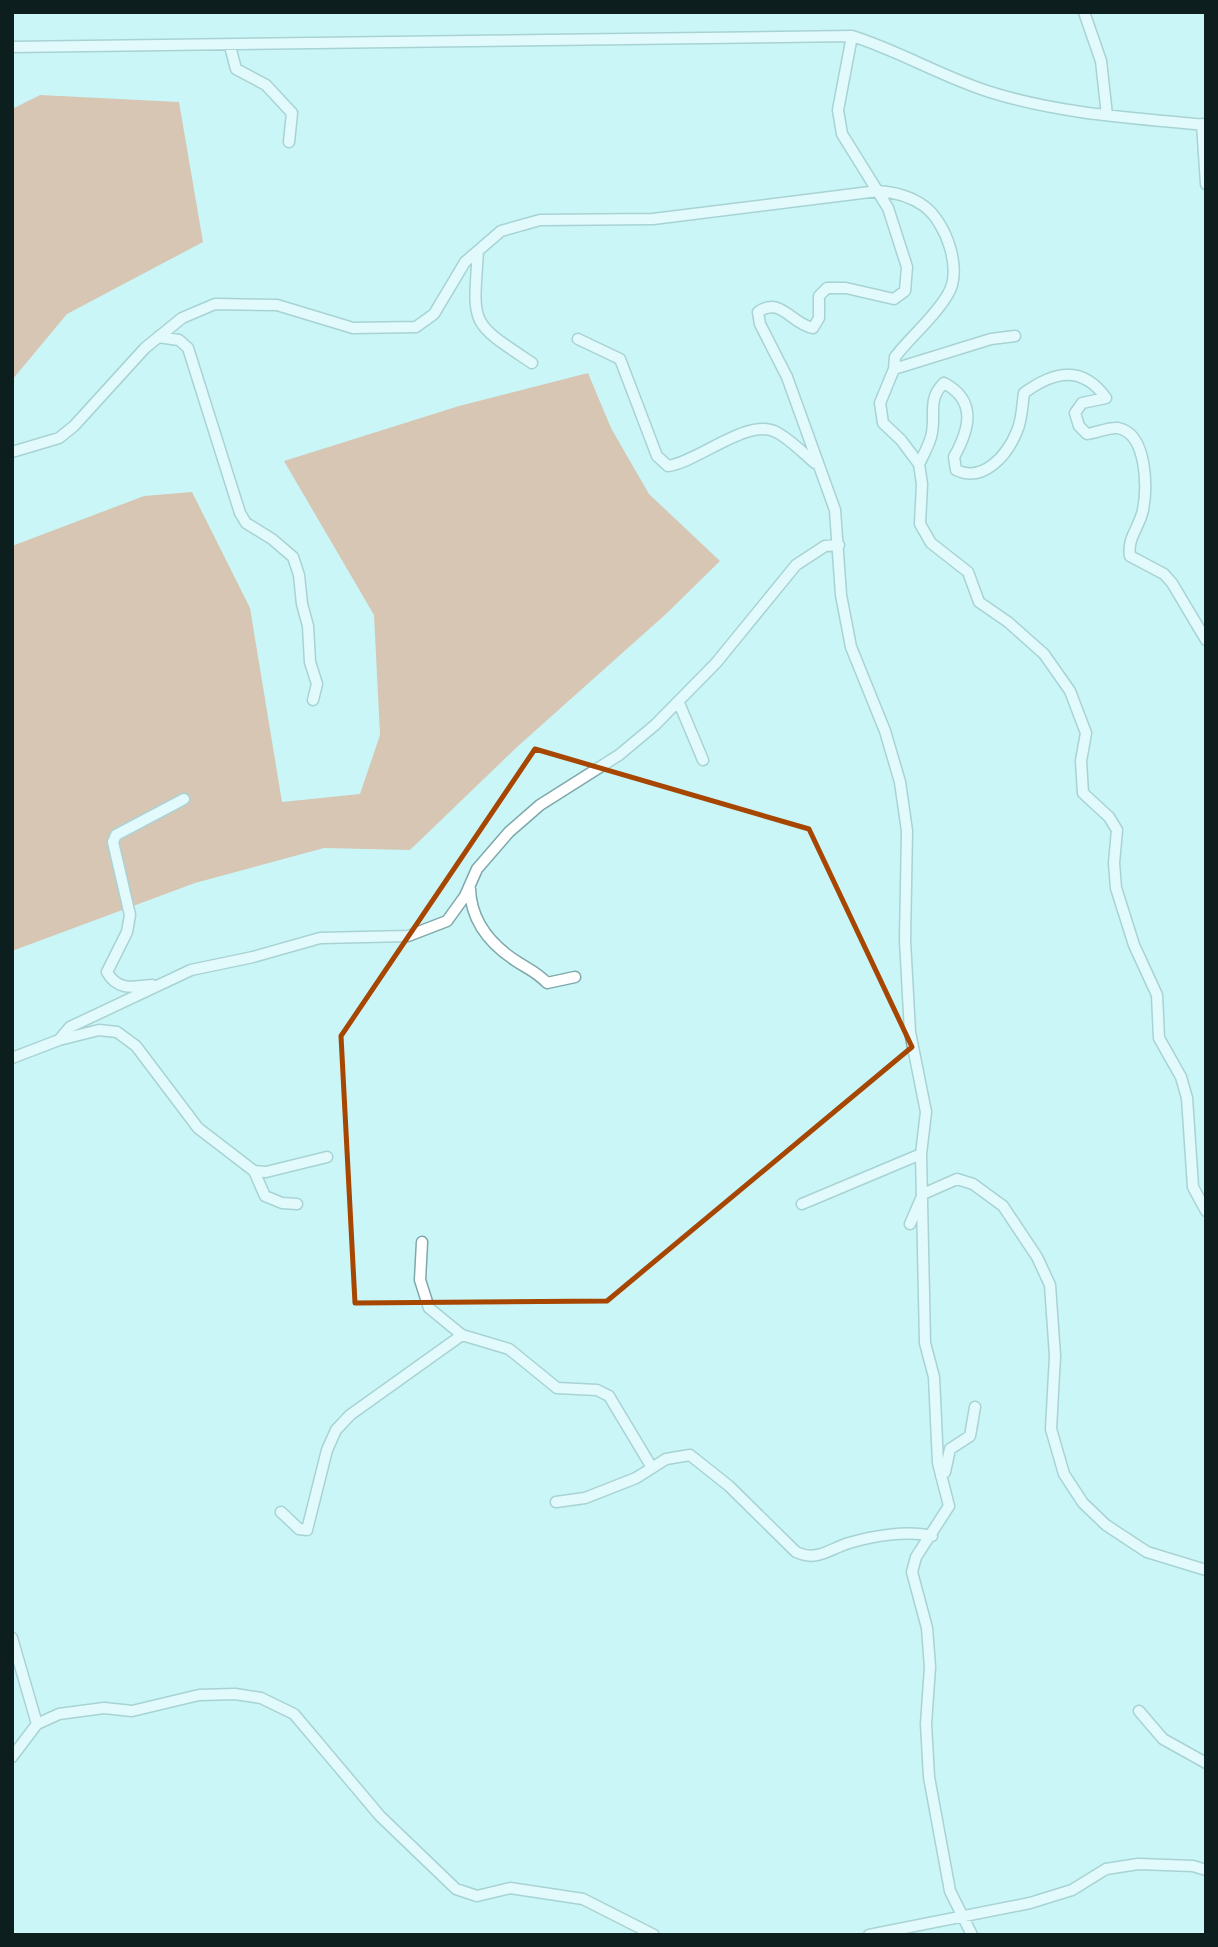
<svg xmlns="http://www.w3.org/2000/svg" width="1218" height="1947" viewBox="0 0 1218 1947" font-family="'Roboto Condensed',sans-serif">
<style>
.forest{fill:#e58d61}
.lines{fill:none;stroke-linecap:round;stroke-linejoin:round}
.minor-casing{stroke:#7fa8aa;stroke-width:13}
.minor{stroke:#fff;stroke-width:10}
.marked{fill:none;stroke:#a74600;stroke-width:5;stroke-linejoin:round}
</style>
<rect width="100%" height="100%" fill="#caf6f8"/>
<path class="forest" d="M 40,95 L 179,102 L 203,242 L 67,314 L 12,380 L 12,109 Z
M 588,373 L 611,428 L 649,494 L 720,561 L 666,614 L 517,747 L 410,850 L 324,848 L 195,883 L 12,951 L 12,546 L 144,496 L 192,492 L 250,608 L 282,802 L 360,794 L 380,735 L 374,615 L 284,461 L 459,406 Z"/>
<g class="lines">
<defs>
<path id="minor" d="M 1084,12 L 1101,61 L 1107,115
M 852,36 L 838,110 L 842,134 L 888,208 L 907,267 L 905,291 L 894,299 L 846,288 L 827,288 L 819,296 L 819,318 L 813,328 C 791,324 781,296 758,312 L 760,324 L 787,377 L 835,510 L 841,595 L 851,647 L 885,731 L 900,782 L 907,831 L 905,940 L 910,1032 L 926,1112 L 921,1154 L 925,1343 L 934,1377 L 938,1463 L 949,1506 L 916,1557 L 912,1572 L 927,1628 L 930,1667 L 926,1724 L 929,1777 L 950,1891 L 972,1935
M 230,46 L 236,69 L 266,85 L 292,113 L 289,142
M 12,47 L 852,36 C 900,51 942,77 990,92 C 1060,114 1134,118 1206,125
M 1202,124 L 1206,184
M 478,251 C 473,326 469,321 532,363
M 158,337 L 179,340 L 188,348 L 240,513 L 246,523 L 272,539 L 293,557 L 299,575 L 302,604 L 308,626 L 310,662 L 317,684 L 313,700
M 578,339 L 620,359 L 657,456 L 668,466 C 698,462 748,417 776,432 C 790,439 803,453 815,463
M 894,369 L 991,339 L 1015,336
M 12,452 L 59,438 L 74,426 L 145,348 L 182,318 L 215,304 L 277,305 L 353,328 L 416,327 L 434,314 L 465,262 L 501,231 L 540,220 L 653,219 L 878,191 C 894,192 910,196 924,206 C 946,222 963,270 948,294 C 935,317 911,336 895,357 L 894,369 L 880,403 L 883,423 L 901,440 L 919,464 L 922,484 L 920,524 L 931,543 L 968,572 L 979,602 L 1008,622 L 1044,654 L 1070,691 L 1086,733 L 1081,761 L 1083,793 L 1109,817 L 1117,830 L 1114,863 L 1116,888 L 1134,945 L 1157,995 L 1159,1038 L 1181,1077 L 1187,1098 L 1193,1187 L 1206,1211
M 919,464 C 923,456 928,447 931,437 C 937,416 926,400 944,383 C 978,401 969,430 954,457 L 956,470 C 983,483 1007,456 1017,431 C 1022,420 1022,406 1024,393 C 1054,371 1082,365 1106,398 L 1082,403 L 1075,413 L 1079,426 L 1087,434 C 1097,433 1108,427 1118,428 C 1148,434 1147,489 1143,510 C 1139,528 1127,538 1130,556 L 1164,574 L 1172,583 L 1206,640
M 679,703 L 703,760
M 470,889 C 471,920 490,944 516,961 C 528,969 537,972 547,983 L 575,977
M 152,985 C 134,987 117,991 107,972 L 127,932 L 130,915 L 113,842 L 116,835 L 184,799
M 59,1040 L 99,1030 L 117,1032 L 136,1046 L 198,1128 L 254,1171 L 265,1196 L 282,1203 L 297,1204
M 12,1058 L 59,1040 L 70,1027 L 191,970 L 253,957 L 320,938 L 408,936 L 447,921 L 465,896 L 477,869 L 509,832 L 540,805 L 619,755 L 655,725 L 716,663 L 796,565 L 825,546 L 839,545
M 254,1171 L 266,1172 L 327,1157
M 802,1204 L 921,1154
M 910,1224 L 923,1194 L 957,1179 L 973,1184 L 1003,1206 L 1037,1257 L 1050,1285 L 1055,1356 L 1051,1429 L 1064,1474 L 1083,1503 L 1106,1525 L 1147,1552 L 1206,1570
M 422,1242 L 420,1280 L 429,1308 L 462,1335 L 509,1349 L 557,1388 L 597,1390 L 609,1396 L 651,1466
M 941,1476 L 945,1472 L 950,1449 L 970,1436 L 975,1407
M 556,1502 L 585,1498 L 636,1478 L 666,1459 L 690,1455 L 729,1486 L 796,1552 C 817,1562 829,1549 849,1543 C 872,1536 907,1530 932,1536
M 281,1512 L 299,1529 L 307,1530 L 327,1450 L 336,1430 L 350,1415 L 462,1335
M 12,1638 L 37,1724
M 1139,1711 L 1163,1739 L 1206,1763
M 12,1757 L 37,1724 L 59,1714 L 104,1708 L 132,1711 L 199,1695 L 235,1694 L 261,1698 L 294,1714 L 380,1816 L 456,1889 L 477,1896 L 510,1888 L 583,1899 L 654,1935
M 869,1935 L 1030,1903 L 1072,1890 L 1106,1869 L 1138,1864 L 1193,1866 L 1206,1870"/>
</defs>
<use href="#minor" class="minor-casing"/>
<use href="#minor" class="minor"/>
</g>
<path d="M0 0H1218V1947H0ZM 535,749 L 809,829 L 912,1047 L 607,1301 L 355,1303 L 341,1036 Z" fill="#caf6f8" fill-opacity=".55" fill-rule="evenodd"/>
<path class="marked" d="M 535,749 L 809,829 L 912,1047 L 607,1301 L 355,1303 L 341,1036 Z"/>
<rect width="1218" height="1947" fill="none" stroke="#0d1e1e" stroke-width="28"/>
</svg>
